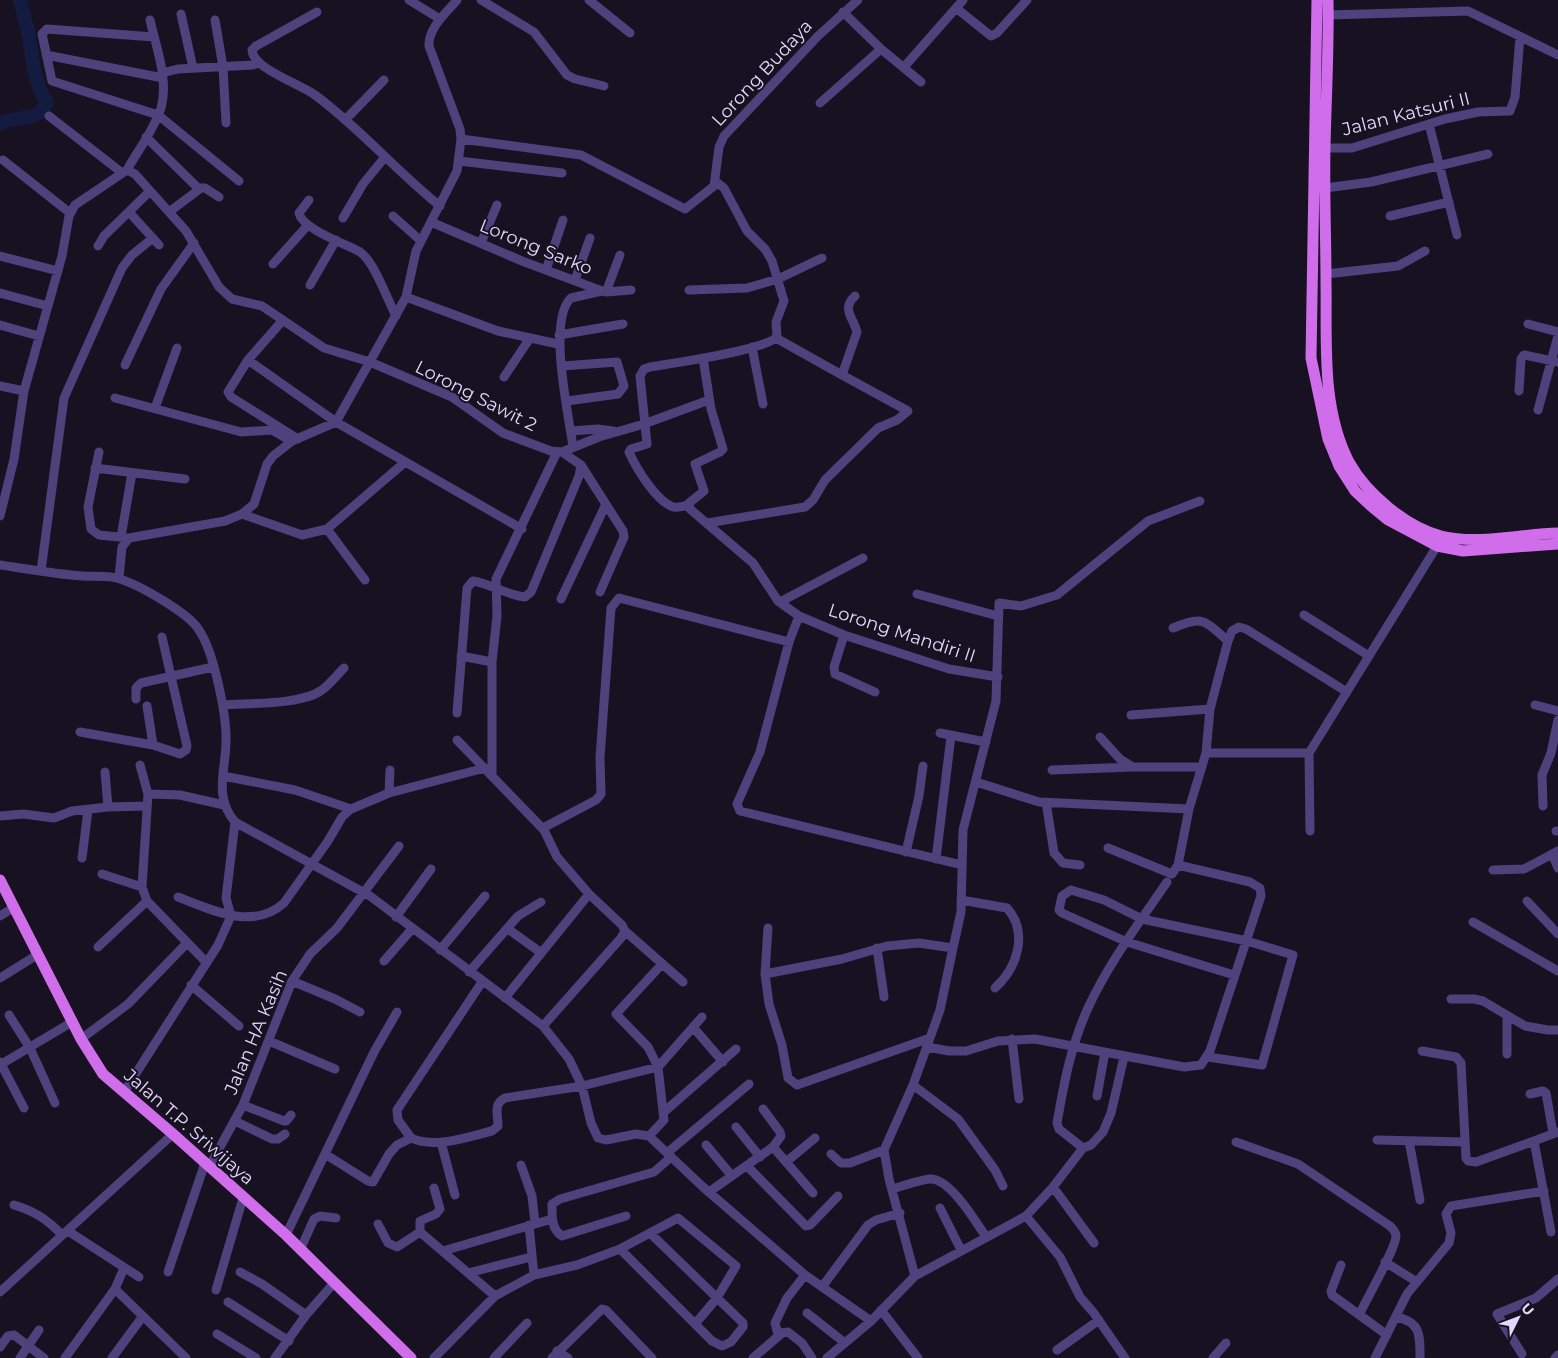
<svg xmlns="http://www.w3.org/2000/svg" width="1558" height="1358" viewBox="0 0 1558 1358" font-family="Montserrat,sans-serif">
<style>
.lines{fill:none;stroke-linecap:round;stroke-linejoin:round}
.river{stroke:#131c40;stroke-width:14}
.minor{stroke:#4d427b;stroke-width:9}
.major{stroke:#d06deb;stroke-width:11}
.labels{text-anchor:middle;dominant-baseline:central;stroke-width:4;stroke-linejoin:round;paint-order:stroke}
.street-label{font-size:18px;fill:#e1d8fa;stroke:#171122}
</style>
<rect width="100%" height="100%" fill="#171122"/>
<g class="lines">
<path class="river" d="M 0,124 C 17,114 38,124 47,102 L 40,91 L 34,70 L 28,32 L 20,0"/>
<path class="minor" d="M 409,0 L 440,19
M 481,0 L 534,32 L 567,75 L 575,79 L 604,86
M 589,0 L 630,33
M 963,0 L 956,8 L 991,36 L 997,33 L 1027,0
M 317,12 L 256,46 L 252,50 C 252,68 300,84 315,95 C 360,128 396,171 440,206
M 843,12 L 881,49 L 921,82
M 181,14 L 193,68
M 1328,15 L 1468,11 L 1558,55
M 215,20 L 223,67 L 226,123
M 154,37 L 47,29 L 42,34 L 52,81 L 158,115 L 239,181
M 46,55 L 163,78
M 904,67 L 956,8
M 162,73 L 178,69 L 253,65 L 259,63
M 820,103 L 881,49
M 49,116 L 121,172
M 345,120 L 384,80
M 1429,124 L 1457,235
M 146,137 L 199,189
M 461,139 L 581,155 L 685,209 L 714,186 L 719,147 L 724,136 L 818,36 L 858,0
M 1325,148 L 1352,148 L 1445,119 L 1478,112 L 1510,111 L 1515,97 L 1520,37
M 3,160 L 70,213
M 459,161 L 562,173
M 127,170 C 138,150 154,130 161,108 C 169,80 156,47 150,20
M 1325,188 L 1371,182 L 1488,154
M 309,200 L 299,213 C 302,229 346,244 360,252 C 374,261 388,301 396,316
M 129,212 L 159,245
M 169,212 L 201,188 L 205,188 L 219,197
M 393,216 L 421,241
M 1390,216 L 1449,202
M 343,218 L 363,184 L 385,157
M 431,222 L 522,261 L 594,288 L 606,292 L 631,290
M 481,243 L 497,205
M 98,246 L 104,236 L 150,191
M 0,256 L 58,271
M 273,264 L 308,225
M 546,270 L 563,220
M 1326,274 L 1398,266 L 1425,251
M 575,280 L 590,238
M 310,285 L 336,240
M 689,290 L 747,288 L 778,279 L 822,258
M 606,292 L 620,255
M 0,293 L 48,306
M 406,297 L 498,331 L 558,344
M 1528,324 L 1558,332
M 0,325 L 39,336
M 559,335 L 623,324
M 776,338 L 842,375 L 857,332 C 853,317 841,309 855,296
M 752,347 L 763,404
M 703,358 L 711,409 L 723,449 L 720,452 L 695,464 L 704,491 L 689,503 L 690,509 L 753,563 L 778,601 L 799,616 L 844,635 L 949,669 L 998,677
M 248,360 L 283,320
M 125,365 L 161,289 L 194,243
M 562,366 L 617,362 L 624,386 L 618,394 L 567,401
M 504,377 L 530,338
M 0,386 L 24,391
M 1519,391 L 1521,359 L 1524,355 L 1558,362
M 115,398 L 241,432 L 272,430 L 286,438
M 155,408 L 177,348
M 1538,410 L 1558,336
M 571,431 L 598,429 L 613,431
M 298,439 L 231,397 L 228,392 L 248,360 L 336,422 L 522,529
M 573,447 C 569,416 547,320 571,298 L 602,291
M 99,452 L 88,507 L 91,529 L 99,535 L 129,538
M 581,465 L 623,531 L 624,537 L 600,592
M 95,468 L 185,479
M 688,505 C 684,506 677,508 673,507 C 656,501 636,468 629,452 L 631,449 L 647,444 L 640,376 L 644,369 L 650,367 C 674,363 762,351 777,337 L 776,322 L 784,301 L 772,261 L 765,249 L 747,231 L 724,188 L 715,181
M 242,514 L 302,535 L 327,529 L 365,580
M 0,516 L 14,459 L 24,391 L 62,256 L 69,216 L 75,205 L 127,170 L 135,174 L 186,231 L 219,287 L 232,299 L 262,306 L 324,348 L 370,362 L 452,397 L 503,433 L 551,451 L 562,452 L 599,437 L 644,424 L 709,400
M 707,523 L 805,507 L 813,500 L 825,480 L 878,428 L 897,420 L 908,411 L 842,375
M 327,529 L 404,463
M 121,537 L 132,473
M 0,565 C 27,569 55,574 83,576 C 94,577 109,575 120,579 C 139,585 189,613 199,630 C 214,652 227,716 226,743 C 225,773 214,797 235,822 L 370,896 L 543,1026 L 569,1059 L 582,1086 L 591,1123 L 598,1138 L 606,1140 L 636,1134 L 649,1136 L 703,1187 L 805,1275 L 871,1321
M 41,571 L 64,398 L 122,268 L 132,255 L 153,238
M 119,578 L 122,547 L 129,538 L 225,521 L 242,514 L 254,504 L 267,464 L 273,456 L 292,441 L 336,422 L 406,297 L 416,251 L 457,171 L 461,139 L 460,129 L 429,46 C 428,28 446,13 457,0
M 917,594 L 998,616
M 561,599 L 606,504
M 780,602 L 863,558
M 1304,615 L 1369,656
M 799,616 L 789,642 L 760,752 L 737,804 L 740,811 L 962,865
M 1173,628 C 1203,615 1204,620 1228,641
M 844,635 L 834,667 L 835,674 L 875,692
M 461,656 L 492,662
M 136,699 L 136,688 L 141,683 L 213,667
M 223,705 C 250,703 301,705 322,690 C 330,684 337,675 344,668
M 1535,705 L 1558,711
M 147,706 L 153,745
M 457,713 L 467,588 L 473,581 C 491,584 507,595 525,597 L 531,592 L 579,476 L 581,465 L 562,452
M 1131,715 L 1210,709
M 80,732 L 153,745 L 180,754 L 186,750 L 187,746 L 162,637
M 940,733 L 986,742
M 1100,737 L 1120,759 L 1133,767 L 1202,767
M 457,740 L 544,830 L 557,857 L 589,894 L 622,925 L 625,931 L 621,938 L 543,1026
M 1206,753 L 1210,709 L 1228,641 L 1232,631 L 1239,627 L 1246,629 L 1347,692
M 1309,753 L 1310,831
M 140,765 L 148,794 L 142,887 L 147,901 L 206,962
M 1052,770 L 1133,767
M 105,772 L 108,807
M 492,775 L 492,662 L 497,616 L 496,579 L 557,452
M 223,776 L 295,790 L 351,809
M 976,782 L 1039,802 L 1189,809
M 389,793 L 485,768
M 148,794 L 180,795 L 224,805
M 1046,802 L 1054,853 L 1063,863 L 1080,865
M 1543,806 L 1542,775 L 1551,753 L 1558,720
M 0,816 L 23,814 L 54,818 L 72,811 L 108,807 L 147,806
M 543,828 L 596,800 L 601,794 L 600,757 L 611,608 L 619,598 L 789,642
M 1556,831 L 1558,831
M 1108,848 L 1172,874 L 1178,865 L 1189,809 L 1206,753 L 1309,753 L 1437,546
M 906,852 L 919,796 L 923,766
M 1552,854 L 1558,868
M 82,858 L 88,810
M 936,859 L 951,736
M 1493,870 L 1524,869 L 1558,851
M 102,874 L 142,887
M 178,897 C 212,910 253,931 284,903 L 328,841 L 342,817 L 351,809 L 389,793 L 390,770
M 961,900 L 1007,908 C 1029,933 1017,968 995,988
M 1527,901 L 1558,934
M 0,916 L 13,908
M 396,917 L 431,869
M 1473,922 L 1558,971
M 508,929 L 540,952
M 625,931 L 683,982
M 98,947 L 147,901
M 877,948 L 884,997
M 440,950 L 485,896
M 384,961 L 412,929
M 469,972 L 518,916 L 541,902
M 765,974 L 768,928
M 0,978 L 37,955
M 292,981 L 335,999 L 360,1012
M 191,985 L 239,1026
M 505,998 L 589,894
M 1451,999 L 1474,999 L 1483,1001 L 1525,1026 L 1548,1030 L 1558,1030
M 9,1015 L 30,1048 L 55,1103
M 1507,1016 L 1507,1054
M 693,1027 L 723,1062
M 930,1038 L 797,1085 L 788,1078 L 782,1045 L 769,1004 L 765,974 L 842,959 L 887,946 L 919,943 L 953,948
M 81,1039 L 128,1004 L 186,944
M 1012,1039 L 1019,1099
M 269,1041 L 335,1069
M 927,1047 L 949,1051 L 966,1051 L 998,1041 L 1035,1039 L 1184,1067 L 1201,1065 L 1210,1051 L 1261,896 L 1260,888 L 1250,882 L 1178,865
M 1422,1051 L 1456,1057 L 1461,1063 L 1466,1158 L 1468,1161 L 1476,1162 L 1534,1141
M 1208,1057 L 1262,1065 L 1293,955 L 1247,941 L 1142,919 L 1104,900 L 1071,890 L 1062,896 L 1059,910 L 1062,913 L 1127,942 L 1234,975
M 0,1062 L 24,1108
M 0,1065 L 72,1022
M 913,1085 L 958,1119 L 995,1170 L 1003,1186
M 124,1092 L 218,945 L 231,916 L 226,898 L 235,822
M 1530,1094 L 1543,1091 L 1546,1093 L 1553,1133
M 1097,1096 L 1105,1052
M 243,1105 L 284,1121 L 286,1121 L 291,1115
M 664,1112 L 736,1049
M 235,1121 L 272,1139 L 278,1139 L 285,1134
M 736,1127 L 760,1157
M 649,1136 L 664,1120 L 658,1067 L 702,1017
M 411,1138 L 398,1120 L 397,1110 L 482,982
M 1377,1140 L 1465,1142
M 1409,1141 L 1420,1200
M 441,1142 L 455,1195
M 1236,1142 L 1298,1164 L 1390,1226 C 1393,1229 1396,1232 1396,1236 C 1396,1248 1366,1300 1359,1315
M 706,1145 L 732,1176
M 773,1147 L 813,1193
M 1083,1148 L 1059,1129 L 1057,1123 C 1064,1083 1071,1045 1088,1008 C 1108,964 1139,923 1167,882
M 667,1153 L 749,1084
M 325,1154 L 368,1181 L 373,1182 L 389,1154 L 397,1145 L 411,1138 C 435,1149 467,1137 492,1131 L 498,1126 C 498,1114 493,1104 505,1098 L 582,1086 L 658,1067 L 648,1047 L 616,1014 L 662,964
M 831,1154 L 841,1163 L 850,1163 L 884,1150
M 786,1162 L 815,1138
M 521,1165 L 532,1196 L 535,1223
M 747,1166 L 806,1226 L 810,1225 L 838,1196
M 209,1167 L 243,1105 L 292,981 L 310,954 L 337,928 L 399,846
M 1053,1187 L 1094,1243
M 434,1188 L 440,1209 L 436,1214 L 420,1221 L 420,1232 L 495,1296
M 892,1189 C 904,1186 918,1180 930,1179 C 950,1178 976,1222 986,1237
M 709,1192 L 773,1147 L 781,1136 L 780,1132 L 763,1109
M 14,1205 C 34,1211 47,1219 62,1235
M 940,1208 L 961,1250
M 626,1216 L 562,1236 C 551,1229 552,1216 552,1204 L 560,1199 L 654,1172 L 671,1157
M 1026,1216 L 1060,1257 L 1080,1297 L 1093,1312 L 1125,1358
M 378,1224 L 388,1243 L 397,1247 L 420,1232
M 529,1225 L 534,1275
M 68,1231 L 139,1277
M 1551,1232 L 1534,1141 L 1558,1132
M 286,1235 L 374,1052 L 397,1012
M 620,1249 L 712,1341 L 722,1346 L 731,1342 L 743,1327 L 743,1323 L 651,1234
M 300,1250 L 314,1219 L 320,1216 L 336,1218
M 443,1251 L 552,1219
M 1385,1262 L 1417,1282
M 1341,1265 L 1331,1291 L 1332,1295 L 1387,1335
M 168,1272 L 205,1163
M 240,1272 L 262,1284 L 306,1315
M 468,1273 L 531,1257
M 915,1276 L 889,1179 L 884,1150 L 913,1085 L 940,1010 L 953,948 L 961,912 L 963,830 L 996,701 L 999,603 L 1021,606 L 1057,595 L 1148,521 L 1200,501
M 822,1287 L 868,1225 L 876,1220 L 900,1213
M 115,1289 L 186,1358
M 216,1290 L 243,1198
M 0,1292 L 173,1134
M 228,1302 L 289,1341
M 881,1310 L 918,1358
M 807,1313 L 845,1343
M 1396,1317 C 1421,1322 1420,1335 1420,1358
M 782,1333 L 777,1331 L 775,1323 L 787,1298 L 805,1275
M 217,1334 L 256,1358
M 0,1347 L 8,1336 L 14,1335 L 44,1358
M 1057,1350 L 1099,1320
M 557,1351 L 568,1358
M 1522,1354 L 1497,1314 L 1536,1298 L 1558,1279
M 20,1358 L 39,1330
M 65,1358 L 115,1289 L 124,1268
M 112,1358 L 143,1316
M 275,1358 L 306,1315 L 334,1283
M 434,1358 L 495,1296 L 534,1275 L 577,1265 L 620,1249 L 678,1218 L 736,1266 L 717,1298 L 695,1324
M 494,1358 L 527,1323
M 552,1358 L 602,1309 L 606,1310 L 652,1358
M 753,1358 L 782,1333 L 788,1332 L 802,1343 L 812,1358
M 827,1358 L 871,1321 L 915,1276 L 1026,1216 L 1053,1187 L 1083,1148 L 1091,1145 L 1103,1132 L 1111,1113 L 1124,1057
M 1213,1358 L 1226,1343
M 1375,1358 L 1407,1294 L 1449,1243 L 1451,1233 L 1446,1214 L 1451,1206 L 1544,1191
M 1555,1358 L 1558,1355"/>
<path class="major" d="M 1317,0 L 1311,358 L 1328,439 L 1339,466 L 1355,491 L 1371,506 L 1388,520 L 1437,546 L 1463,551 L 1558,544
M 1328,0 C 1329,49 1326,98 1325,147 C 1324,193 1326,238 1326,283 C 1327,342 1321,408 1349,462 C 1366,493 1406,527 1441,536 C 1479,545 1520,534 1558,533
M 0,880 L 81,1039 L 103,1074 L 173,1134 L 286,1235 L 411,1358"/>
</g>
<g class="labels">
<g class="street-label">
<text transform="translate(762 73) rotate(-47)">Lorong Budaya</text>
<text transform="translate(1406 114) rotate(-14)">Jalan Katsuri II</text>
<text transform="translate(536 247) rotate(22)">Lorong Sarko</text>
<text transform="translate(476 396) rotate(27)">Lorong Sawit 2</text>
<text transform="translate(902 633) rotate(18)">Lorong Mandiri II</text>
<text transform="translate(256 1032) rotate(-67)">Jalan HA Kasih</text>
<text transform="translate(189 1127) rotate(41)">Jalan T.P. Sriwijaya</text>
</g>
</g>
<g transform="translate(1518 1318) rotate(48)" stroke="#171122" stroke-width="4" paint-order="stroke">
<path d="M0-4L9 19L0 12L-9 19Z" fill="#e1d8fa"/>
<text y="-8" font-size="14" font-weight="bold" text-anchor="middle" fill="#e1d8fa">U</text>
</g>
</svg>
